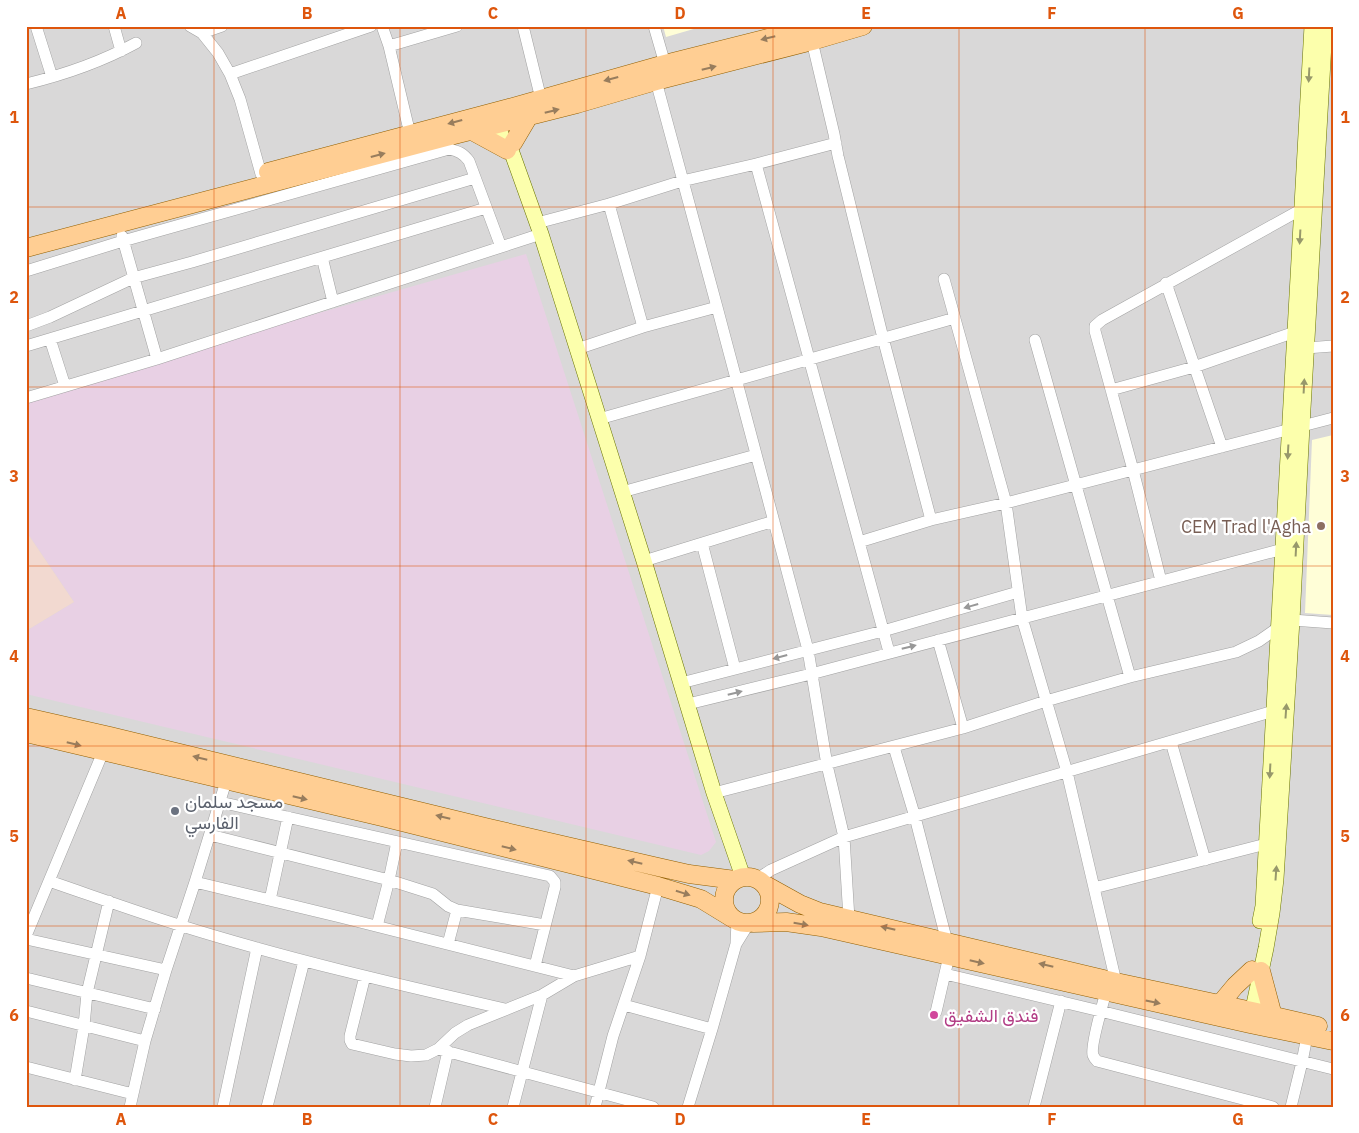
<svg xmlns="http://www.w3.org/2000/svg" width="1359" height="1133" viewBox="0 0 1359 1133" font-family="'IBM Plex Sans',Vazirmatn,sans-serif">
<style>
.residential{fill:#d9d8d8}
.industrial{fill:#e8d0e4}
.education{fill:#fffed7}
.military{fill:#f2d9d0}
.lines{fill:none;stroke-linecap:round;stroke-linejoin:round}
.street-casing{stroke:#a2a2a2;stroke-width:12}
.secondary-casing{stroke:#697400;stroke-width:16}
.primary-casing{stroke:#925f00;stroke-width:19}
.street{stroke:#fff;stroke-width:11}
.secondary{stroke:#fcffac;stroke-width:15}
.primary{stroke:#ffce93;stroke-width:18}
.oneway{fill:#987d5d}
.oneway2{fill:#97986b}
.oneway3{fill:#989898}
.grid{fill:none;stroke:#de560d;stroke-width:1;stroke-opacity:0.55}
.education-dot{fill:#8d6e63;stroke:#fff;stroke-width:2}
.worship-dot{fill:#6b7280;stroke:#fff;stroke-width:2}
.hotel-dot{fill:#d1479c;stroke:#fff;stroke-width:2}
.labels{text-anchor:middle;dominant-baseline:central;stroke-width:4.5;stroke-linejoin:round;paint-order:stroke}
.education-label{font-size:18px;fill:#785e54;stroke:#fff;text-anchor:end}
.worship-label{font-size:18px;fill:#5b616d;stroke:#fff;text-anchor:start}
.hotel-label{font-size:18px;fill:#b23c85;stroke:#fff;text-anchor:start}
.neatline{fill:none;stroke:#de560d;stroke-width:2}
.grid-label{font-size:16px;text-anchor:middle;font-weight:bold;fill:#de560d}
</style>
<rect width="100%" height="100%" fill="#eee9df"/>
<path class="residential" d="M 26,26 L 1333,26 L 1333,1107 L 26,1107 Z"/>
<path class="industrial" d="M 526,254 L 716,842 L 709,851 L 701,855 L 26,694 L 26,631 L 74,602 L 26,531 L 26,403 L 157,359 Z"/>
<path class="education" d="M 663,26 L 704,26 L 666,37 Z
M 1333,435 L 1333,615 L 1305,613 L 1312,440 Z"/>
<path class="military" d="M 26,531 L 74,602 L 26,631 Z"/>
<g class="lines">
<defs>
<path id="street" d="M 36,26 L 52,77
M 114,26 L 121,51
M 190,26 L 202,33 L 218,53 L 230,74 L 240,99 L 261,174
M 382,26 L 389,46 L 410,134
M 523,26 L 541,99
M 654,26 L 665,64
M 202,33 L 222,26
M 812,41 L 834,134 L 838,156 L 883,338 L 931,520
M 389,46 L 457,26
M 230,74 L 371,26
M 656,81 L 717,307 L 808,650 L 827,765 L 844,837 L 849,919
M 26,84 C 63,75 103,61 136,43
M 449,149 C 458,151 463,153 469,161 L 501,247
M 756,164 L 889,652
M 609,204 L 643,327
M 537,223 L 609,204 L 682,181 L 756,164 L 836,143
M 122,236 L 157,359
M 322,257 L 333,302
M 26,271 L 123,241 L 449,149 L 446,137
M 944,279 L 1006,503 L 1022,618 L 1067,772 L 1116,982
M 1166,283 L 1222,447
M 26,326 L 50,317 L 133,278 L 192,262 L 475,178
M 50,339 L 65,386
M 1035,340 L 1130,677
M 26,346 L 486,208
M 1306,348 L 1333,346
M 577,349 L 643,327 L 717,307
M 1111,390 L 1194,367 L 1295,332
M 26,398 L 157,359 L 541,234
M 599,419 L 955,318
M 622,492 L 756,455
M 859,542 L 931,520 L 1006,503 L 1333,418
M 702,543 L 735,669
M 644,561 L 774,521
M 1161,581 L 1133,470 L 1095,331 L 1095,326 L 1102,320 L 1302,209
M 938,640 L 963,728
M 681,683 L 883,631 L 1018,592
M 688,704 L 811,674 L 1283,549
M 1171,742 L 1205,860
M 894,747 L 915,817 L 947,942 L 949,956 L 936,1012
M 714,793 L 963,728 L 1046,701 L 1130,677 L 1236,652 L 1259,641 L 1279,627 L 1292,620 L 1333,623
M 220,802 L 550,876 L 555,882 L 555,887 L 535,966
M 210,835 L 389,880 L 433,894 L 448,906 L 457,910 L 545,925
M 757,879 L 771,870 L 844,837 L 1274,711
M 49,881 C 93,896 137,912 182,926 C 288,959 396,984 505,1009
M 195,882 L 340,917 L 574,976
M 1094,888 L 1266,844
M 270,900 L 288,817
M 737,921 L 736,944 L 749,923
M 377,926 L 389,880 L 397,842
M 26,936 L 103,752
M 26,939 L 166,970
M 448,944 L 457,910
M 945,974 L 1100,1011 L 1333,1069
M 365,976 L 350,1036 L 350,1040 L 352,1044 L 395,1054 L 411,1056 L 426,1055 L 438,1049 L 455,1033 L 468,1025 L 542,995 L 574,976 L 640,956 L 658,886
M 26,978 L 155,1009
M 1106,992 C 1103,1003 1090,1047 1093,1055 C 1094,1058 1095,1059 1097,1061 L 1273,1107
M 624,1005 L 712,1029
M 26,1011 L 145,1041
M 438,1049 L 653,1107
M 26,1067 L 133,1094
M 75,1080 L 84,1026 L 87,993 L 109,901
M 130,1107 L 145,1041 L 166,970 L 195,882 L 228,775
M 223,1107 L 257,948
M 267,1107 L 304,961
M 435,1107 L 448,1051
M 513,1107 L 542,995
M 595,1107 L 613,1036 L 640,956
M 688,1107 L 712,1029 L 736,944
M 1034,1107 L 1061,1001
M 1291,1107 L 1302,1062 L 1307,1036"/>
<path id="secondary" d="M 494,115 L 505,145 L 507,150 L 512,153 L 541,234 L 644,561 L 714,793 L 743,877
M 1260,921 L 1263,906 L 1312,26
M 1250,1023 L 1266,948 L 1272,913 L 1276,879 L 1292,620 L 1302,426 L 1325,26"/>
<path id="primary" d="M 472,131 L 507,150
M 513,143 L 529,116
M 268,172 L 509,108 L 665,64 L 816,26
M 26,248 L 446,137 L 577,104 L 656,81 L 812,41 L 863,26
M 26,717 L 110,736 L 489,828 L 658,867 L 689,874 L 735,880
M 26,733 L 382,817 L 658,886 L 701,899 L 732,918
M724 900a23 23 0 1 1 46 0a23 23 0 1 1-46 0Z
M 764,884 L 800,904 L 820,912 L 1116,982 L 1252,1011 L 1318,1026
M 753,923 L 786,922 L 821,927 L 1250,1024 L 1333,1041
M 1261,971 L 1273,1016
M 1220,1004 L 1235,986 L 1252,970"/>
</defs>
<use href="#street" class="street-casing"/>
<use href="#secondary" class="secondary-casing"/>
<use href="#primary" class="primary-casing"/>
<use href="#street" class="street"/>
<use href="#secondary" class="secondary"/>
<use href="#primary" class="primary"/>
</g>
<defs><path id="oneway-solid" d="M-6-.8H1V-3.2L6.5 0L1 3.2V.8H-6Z" transform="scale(1.25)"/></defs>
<g class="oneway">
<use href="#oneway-solid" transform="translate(768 38) rotate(166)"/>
<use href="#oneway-solid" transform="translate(709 68) rotate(-14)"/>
<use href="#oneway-solid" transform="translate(611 79) rotate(165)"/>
<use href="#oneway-solid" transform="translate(552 111) rotate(-14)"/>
<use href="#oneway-solid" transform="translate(455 122) rotate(165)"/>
<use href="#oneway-solid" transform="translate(378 155) rotate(-15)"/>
<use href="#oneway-solid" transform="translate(74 744) rotate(14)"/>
<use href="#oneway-solid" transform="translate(200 758) rotate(-166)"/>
<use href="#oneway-solid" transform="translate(300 798) rotate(13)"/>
<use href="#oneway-solid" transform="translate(443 817) rotate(-166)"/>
<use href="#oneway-solid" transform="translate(509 848) rotate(14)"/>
<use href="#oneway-solid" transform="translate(635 862) rotate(-167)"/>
<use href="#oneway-solid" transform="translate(683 893) rotate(18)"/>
<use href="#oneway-solid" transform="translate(801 924) rotate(10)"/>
<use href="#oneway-solid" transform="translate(888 928) rotate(-167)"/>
<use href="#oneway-solid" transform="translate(977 962) rotate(13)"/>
<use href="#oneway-solid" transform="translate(1046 965) rotate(-167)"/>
<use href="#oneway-solid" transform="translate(1153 1002) rotate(12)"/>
</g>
<g class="oneway2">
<use href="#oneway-solid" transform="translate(1309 75) rotate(93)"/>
<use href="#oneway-solid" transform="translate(1300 237) rotate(93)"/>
<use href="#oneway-solid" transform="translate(1304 386) rotate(-87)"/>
<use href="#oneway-solid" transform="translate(1288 452) rotate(93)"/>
<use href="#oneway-solid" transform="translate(1296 549) rotate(-87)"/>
<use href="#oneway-solid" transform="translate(1286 711) rotate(-86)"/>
<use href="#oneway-solid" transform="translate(1270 771) rotate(93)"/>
<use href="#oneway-solid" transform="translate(1276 873) rotate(-86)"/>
</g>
<g class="oneway3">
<use href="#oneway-solid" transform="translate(971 606) rotate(164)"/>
<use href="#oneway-solid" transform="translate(909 647) rotate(-14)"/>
<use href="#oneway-solid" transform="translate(780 657) rotate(165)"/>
<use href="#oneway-solid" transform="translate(735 693) rotate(-14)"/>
</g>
<path class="grid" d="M 214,26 L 214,1107M 400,26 L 400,1107M 586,26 L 586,1107M 773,26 L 773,1107M 959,26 L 959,1107M 1145,26 L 1145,1107M 26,207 L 1333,207M 26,387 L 1333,387M 26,566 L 1333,566M 26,746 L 1333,746M 26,926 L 1333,926"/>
<circle class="education-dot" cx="1321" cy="526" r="5"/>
<circle class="worship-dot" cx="175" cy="811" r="5"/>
<circle class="hotel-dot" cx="934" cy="1015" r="5"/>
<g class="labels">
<g class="education-label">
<text x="1311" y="526">CEM Trad l'Agha</text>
</g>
<g class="worship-label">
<text x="185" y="801">مسجد سلمان<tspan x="185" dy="21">الفارسي</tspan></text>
</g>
<g class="hotel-label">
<text x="944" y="1015">فندق الشفيق</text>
</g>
</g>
<rect width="1359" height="1133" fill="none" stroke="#ffffff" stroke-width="55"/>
<rect x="28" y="28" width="1304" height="1078" class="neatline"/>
<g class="grid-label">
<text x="121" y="19">A</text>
<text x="307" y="19">B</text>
<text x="493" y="19">C</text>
<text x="680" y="19">D</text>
<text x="866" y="19">E</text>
<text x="1052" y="19">F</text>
<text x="1238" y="19">G</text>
<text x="14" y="123">1</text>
<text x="1345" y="123">1</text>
<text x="14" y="303">2</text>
<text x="1345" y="303">2</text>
<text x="14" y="482">3</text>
<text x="1345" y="482">3</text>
<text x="14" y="662">4</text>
<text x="1345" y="662">4</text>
<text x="14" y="842">5</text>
<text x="1345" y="842">5</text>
<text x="14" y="1021">6</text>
<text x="1345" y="1021">6</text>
<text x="121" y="1125">A</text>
<text x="307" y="1125">B</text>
<text x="493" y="1125">C</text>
<text x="680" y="1125">D</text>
<text x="866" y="1125">E</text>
<text x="1052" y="1125">F</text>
<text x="1238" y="1125">G</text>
</g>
</svg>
